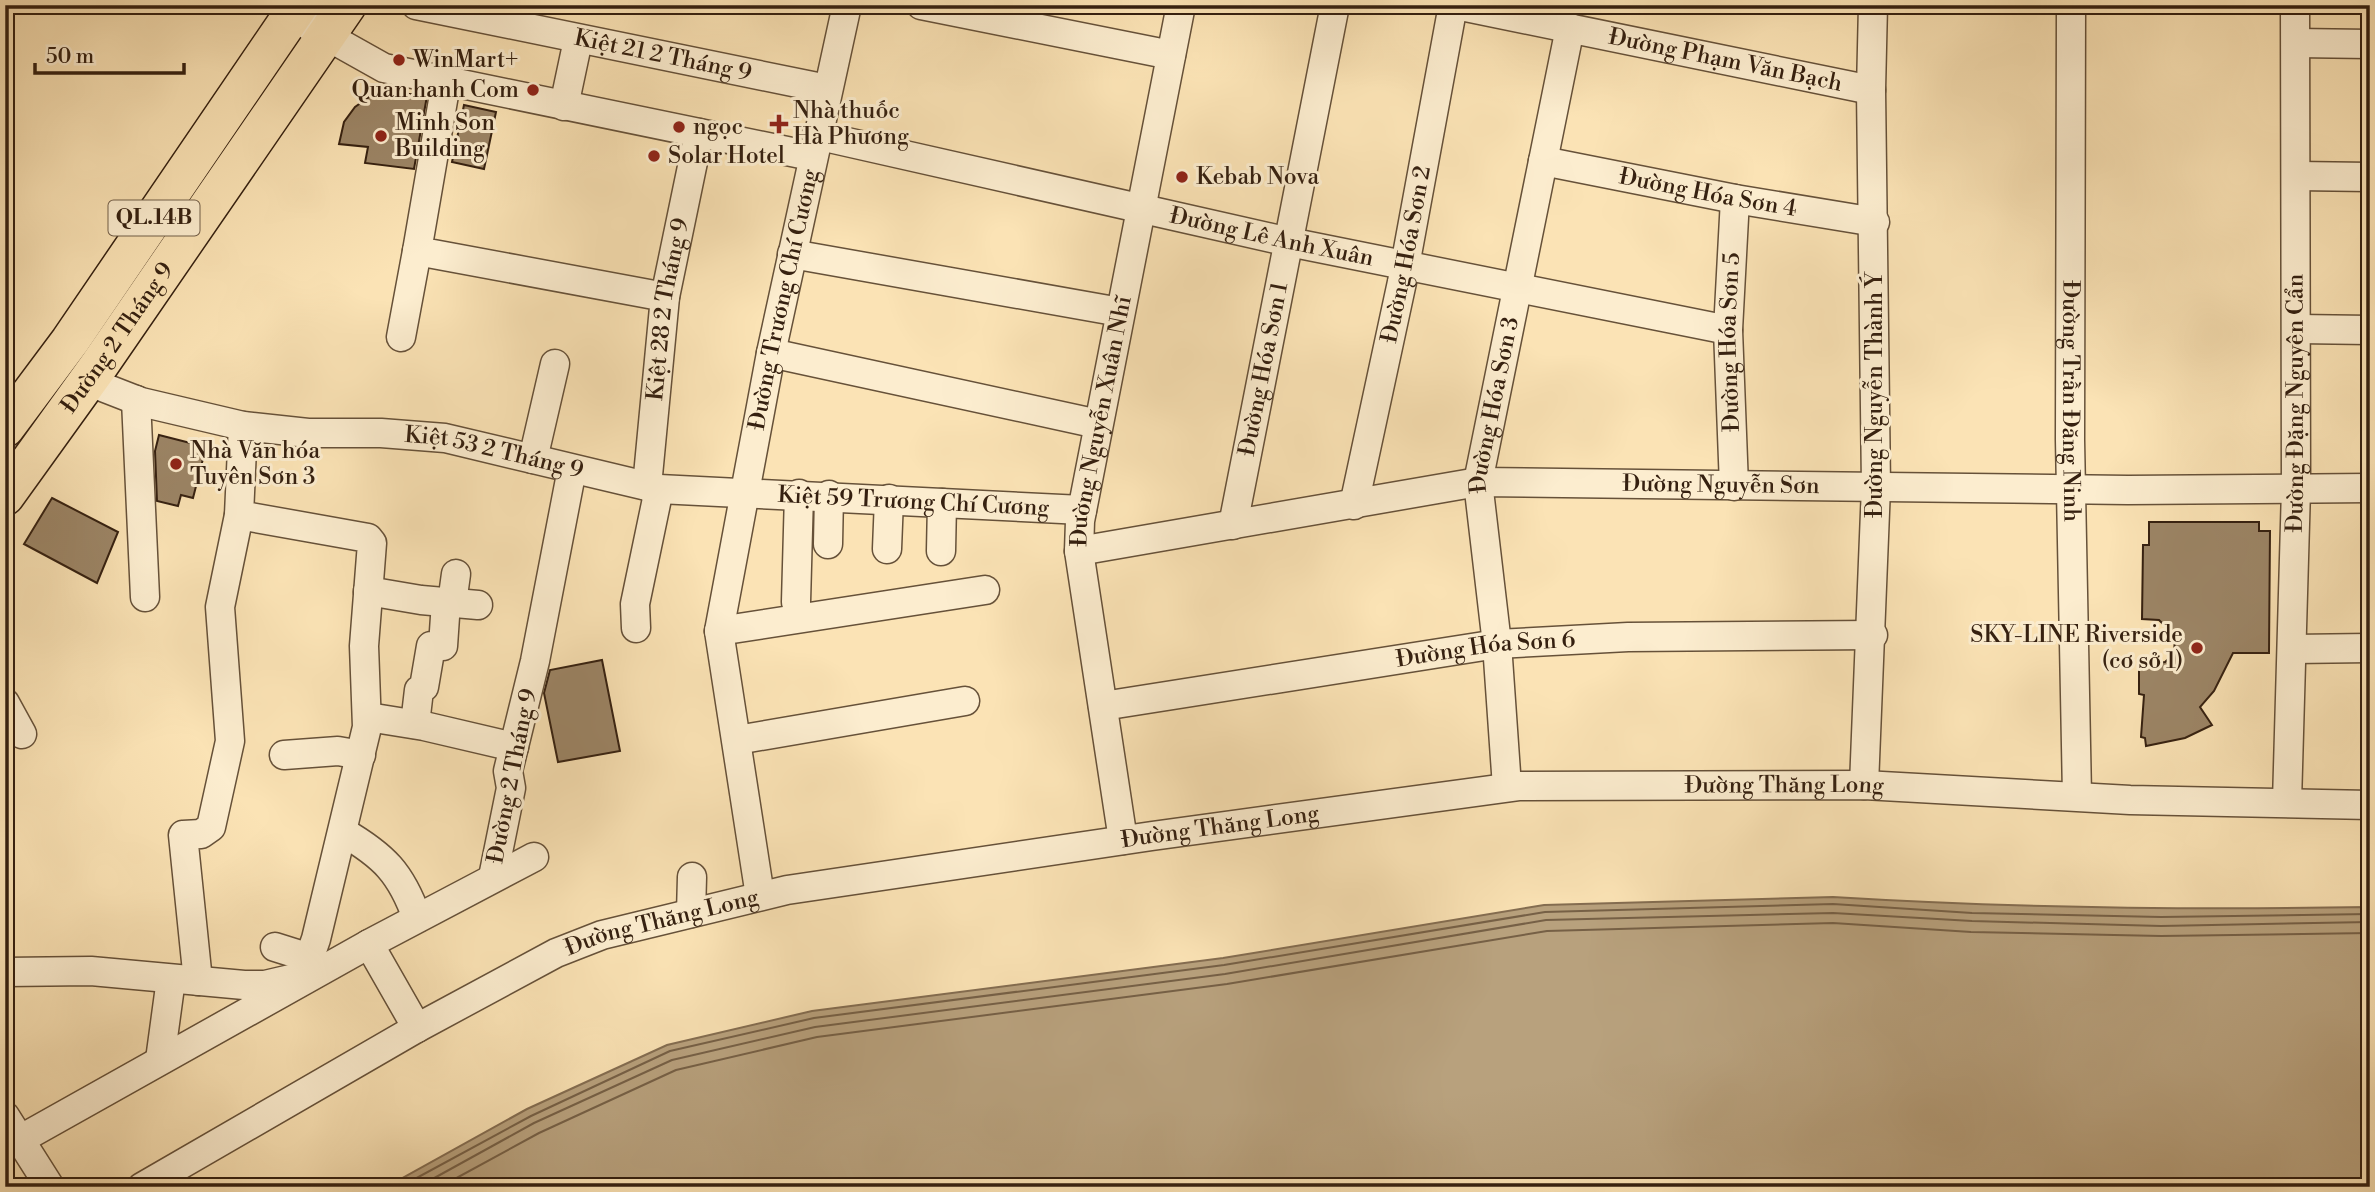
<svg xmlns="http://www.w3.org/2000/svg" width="2375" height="1192" viewBox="0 0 2375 1192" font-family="'Libre Bodoni',serif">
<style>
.water{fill:#b8a17d;stroke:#846d51;stroke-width:2}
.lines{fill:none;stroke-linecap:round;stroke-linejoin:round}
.shore{stroke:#766046;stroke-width:2}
.building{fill:#9c8566;stroke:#352010;stroke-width:2}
.minor-casing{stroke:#665139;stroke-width:31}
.highway-casing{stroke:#352010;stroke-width:41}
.minor{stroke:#fcedcf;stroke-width:28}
.highway{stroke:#fbe3b5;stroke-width:38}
.poi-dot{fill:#8f2418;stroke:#fcedcf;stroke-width:2.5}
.labels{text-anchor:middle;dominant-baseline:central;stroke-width:6;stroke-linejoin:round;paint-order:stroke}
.shield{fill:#fcedcf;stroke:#715e49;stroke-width:2}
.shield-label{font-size:21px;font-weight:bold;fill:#352010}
.street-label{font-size:23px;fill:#352010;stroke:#fcedcf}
.poi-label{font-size:23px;fill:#352010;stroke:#fcedcf;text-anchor:start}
</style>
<rect width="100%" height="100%" fill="#fbe3b5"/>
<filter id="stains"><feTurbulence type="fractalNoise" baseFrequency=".00286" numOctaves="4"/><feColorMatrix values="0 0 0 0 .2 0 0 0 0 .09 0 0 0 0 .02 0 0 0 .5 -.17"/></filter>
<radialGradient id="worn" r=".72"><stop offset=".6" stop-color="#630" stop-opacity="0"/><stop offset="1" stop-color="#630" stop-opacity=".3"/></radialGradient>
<path class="water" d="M 1833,897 C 2012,908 2190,910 2370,907 L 2370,1187 L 386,1187 L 527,1109 L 667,1045 L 812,1011 L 1223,958 L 1544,905 Z"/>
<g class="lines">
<path class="shore" d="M 400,1187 L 531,1116 L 670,1051 L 814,1018 L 1224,965 L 1545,912 L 1833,904 L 1972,913 L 2161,917 L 2370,914
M 418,1187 L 534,1123 L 672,1060 L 815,1027 L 1225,974 L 1546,920 L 1833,913 L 1972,921 L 2161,926 L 2370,922
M 440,1187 L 539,1133 L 676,1070 L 817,1037 L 1227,984 L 1547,931 L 1833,923 L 1971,932 L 2161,936 L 2370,933"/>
</g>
<path class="building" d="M 385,91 L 427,96 L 414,169 L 365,163 L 368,147 L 339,144 L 344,122 L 355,107 L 372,95 Z
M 464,105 L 496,112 L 484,169 L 452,162 Z
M 159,435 L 206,447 L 193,498 L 181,495 L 178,506 L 157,501 L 155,451 Z
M 52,498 L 118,532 L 97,583 L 24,544 Z
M 2149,522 L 2259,522 L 2259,531 L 2270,531 L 2269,653 L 2233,653 L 2214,691 L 2200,707 L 2212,725 L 2185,738 L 2146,746 L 2145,738 L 2141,737 L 2144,695 L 2139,694 L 2139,666 L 2165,662 L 2174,654 L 2175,636 L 2159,620 L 2142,619 L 2143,545 L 2149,545 Z
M 602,660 L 620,751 L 558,762 L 544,693 L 550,670 Z"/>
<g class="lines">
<defs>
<g id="minor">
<path id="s1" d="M 416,5 L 827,89"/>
<path d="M 921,5 L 1171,55"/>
<path id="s2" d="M 1456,5 L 1871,90"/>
<path id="s3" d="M 2071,5 L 2070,440 L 2077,796"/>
<path d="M 309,26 L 384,68 L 811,156"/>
<path d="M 2296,43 L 2370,44"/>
<path d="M 446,83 L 417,251 L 665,297"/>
<path d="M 564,106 L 578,40"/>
<path id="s4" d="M 816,135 L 1289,242 L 1728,330"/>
<path id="s5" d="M 1543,161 L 1735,199 L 1875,222"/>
<path d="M 2297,176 L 2370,177"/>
<path d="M 792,254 L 1120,312"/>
<path d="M 2298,329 L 2370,330"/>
<path d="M 401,337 L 417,251"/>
<path d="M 771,353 L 1098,424"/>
<path id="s6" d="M 87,381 L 141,402 L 243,426 L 308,433 L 381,433 L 445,438 L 659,489 L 1082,510"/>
<path d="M 136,400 L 145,597"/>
<path d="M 243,426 L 239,515 L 368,538 L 372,543 L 364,646 L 367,727 L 316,939 L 303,976"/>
<path d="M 533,459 L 555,364"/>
<path id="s7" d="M 647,486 L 665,297 L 699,133"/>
<path id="s8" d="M 1734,486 L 1728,330 L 1735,199"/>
<path id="s9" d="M 1354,505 L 1402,282 L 1453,5"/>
<path id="s10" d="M 1233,525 L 1335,5"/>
<path d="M 828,544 L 829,495"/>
<path d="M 887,549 L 889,499"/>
<path d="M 941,551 L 942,503"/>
<path id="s11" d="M 1079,551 L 1478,482 L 2128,490 L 2370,488"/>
<path d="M 368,591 L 421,600 L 478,605"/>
<path d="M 796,602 L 799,494"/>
<path d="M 452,603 L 456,574"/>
<path d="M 636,628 L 635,604 L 659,489"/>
<path d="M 719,631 L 985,590"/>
<path d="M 2293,649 L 2370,648"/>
<path d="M 5,703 L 22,734"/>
<path id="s12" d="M 1103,706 L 1497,644 L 1628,637 L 1873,635"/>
<path d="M 368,717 L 424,726 L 514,747"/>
<path d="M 415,724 L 419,690 L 424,687 L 431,646 L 443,646 L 446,602"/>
<path d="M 737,740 L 965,701"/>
<path d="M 284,755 L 338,751 L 361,755"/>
<path d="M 1864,785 L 1876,487 L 1871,90 L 1873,5"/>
<path id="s13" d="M 1507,787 L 1497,644 L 1478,482 L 1570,28"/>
<path id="s14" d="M 2287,802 L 2296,489 L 2295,5"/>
<path d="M 343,832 C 384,856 401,873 417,918"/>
<path id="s15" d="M 1123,840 L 1079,551 L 1080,521 L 1181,5"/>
<path d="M 493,877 L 511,788 L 508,771 L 535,661 L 572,469"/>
<path id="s16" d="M 760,896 L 719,631 L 771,353 L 847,5"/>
<path d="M 691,913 L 692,877"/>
<path d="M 369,944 L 417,1028"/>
<path d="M 275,947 L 310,958"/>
<path d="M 5,972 L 91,971 L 244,985 L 265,985 L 295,978"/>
<path d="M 198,981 L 183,835 L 201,834 L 211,827 L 230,741 L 220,607 L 239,515"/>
<path d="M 160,1060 L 171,979"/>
<path d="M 5,1116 L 50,1187"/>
<path d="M 21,1139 L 369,944 L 534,857"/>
<path id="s17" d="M 142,1187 L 417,1028 L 556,953 L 602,935 L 787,890 L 1152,836 L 1520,786 L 1864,785 L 2130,800 L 2370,805"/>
</g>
<g id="highway">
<path d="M 5,428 L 70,341 L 299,5"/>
<path id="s18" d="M 5,496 L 100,364 L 347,5"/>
</g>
</defs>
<use href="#minor" class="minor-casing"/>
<use href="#highway" class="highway-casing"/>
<use href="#minor" class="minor"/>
<use href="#highway" class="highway"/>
</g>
<g class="poi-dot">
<circle cx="399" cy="60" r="7"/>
<circle cx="533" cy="90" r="7"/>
<path d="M775.5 113.5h7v7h7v7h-7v7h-7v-7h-7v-7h7z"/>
<circle cx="679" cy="127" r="7"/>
<circle cx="381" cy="136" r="7"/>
<circle cx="654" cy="156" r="7"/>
<circle cx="1182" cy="177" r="7"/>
<circle cx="176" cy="464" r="7"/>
<circle cx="2197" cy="648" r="7"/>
</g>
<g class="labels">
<rect class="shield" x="108.5" y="200.5" width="91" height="35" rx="5"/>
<g class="shield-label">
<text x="154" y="218">QL.14B</text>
</g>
<g class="street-label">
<text stroke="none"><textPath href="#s1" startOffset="252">Kiệt 21 2 Tháng 9</textPath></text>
<text stroke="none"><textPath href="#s2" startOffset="275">Đường Phạm Văn Bạch</textPath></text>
<text stroke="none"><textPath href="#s5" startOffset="168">Đường Hóa Sơn 4</textPath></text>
<text stroke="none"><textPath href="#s4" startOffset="467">Đường Lê Anh Xuân</textPath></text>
<text stroke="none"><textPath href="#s9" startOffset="256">Đường Hóa Sơn 2</textPath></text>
<text stroke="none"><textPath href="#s16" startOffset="606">Đường Trương Chí Cương</textPath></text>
<text stroke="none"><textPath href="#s7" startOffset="178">Kiệt 28 2 Tháng 9</textPath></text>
<text stroke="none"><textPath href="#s18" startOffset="194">Đường 2 Tháng 9</textPath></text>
<text stroke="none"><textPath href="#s8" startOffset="144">Đường Hóa Sơn 5</textPath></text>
<text stroke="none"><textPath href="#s10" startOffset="159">Đường Hóa Sơn 1</textPath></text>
<text transform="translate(1875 395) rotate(-90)">Đường Nguyễn Thành Ý</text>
<text stroke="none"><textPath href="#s3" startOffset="396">Đường Trần Đăng Ninh</textPath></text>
<text stroke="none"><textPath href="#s14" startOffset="399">Đường Đặng Nguyên Cẩn</textPath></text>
<text stroke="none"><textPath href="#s13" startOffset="385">Đường Hóa Sơn 3</textPath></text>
<text stroke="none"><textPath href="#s15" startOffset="424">Đường Nguyễn Xuân Nhĩ</textPath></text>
<text stroke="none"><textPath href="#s6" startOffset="416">Kiệt 53 2 Tháng 9</textPath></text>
<text stroke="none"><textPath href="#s11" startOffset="648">Đường Nguyễn Sơn</textPath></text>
<text stroke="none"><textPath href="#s6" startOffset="840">Kiệt 59 Trương Chí Cương</textPath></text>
<text stroke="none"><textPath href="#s12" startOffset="387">Đường Hóa Sơn 6</textPath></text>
<text transform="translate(512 776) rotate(-79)">Đường 2 Tháng 9</text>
<text stroke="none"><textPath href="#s17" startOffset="1720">Đường Thăng Long</textPath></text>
<text stroke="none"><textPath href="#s17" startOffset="1153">Đường Thăng Long</textPath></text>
<text stroke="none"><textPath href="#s17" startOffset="586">Đường Thăng Long</textPath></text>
</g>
<g class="poi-label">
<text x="413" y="60">WinMart+</text>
<text x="519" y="90" text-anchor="end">Quan hanh Com</text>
<text x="793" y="111">Nhà thuốc<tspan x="793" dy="26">Hà Phương</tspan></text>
<text x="395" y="123">Minh Son<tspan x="395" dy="26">Building</tspan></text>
<text x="693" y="127">ngọc</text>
<text x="668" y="156">Solar Hotel</text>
<text x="1196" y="177">Kebab Nova</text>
<text x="190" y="451">Nhà Văn hóa<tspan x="190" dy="26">Tuyên Sơn 3</tspan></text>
<text x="2183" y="635" text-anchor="end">SKY-LINE Riverside<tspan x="2183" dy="26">(cơ sở 1)</tspan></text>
</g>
</g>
<rect width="2375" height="1192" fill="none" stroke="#fbe3b5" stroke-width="28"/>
<rect x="7" y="7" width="2361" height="1178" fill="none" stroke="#352010" stroke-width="3.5"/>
<rect x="14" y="14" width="2347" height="1164" fill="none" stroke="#352010" stroke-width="2"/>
<path d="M35 63v10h149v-10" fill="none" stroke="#352010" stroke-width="3.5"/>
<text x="46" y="63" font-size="21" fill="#352010" stroke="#fcedcf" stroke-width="5" paint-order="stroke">50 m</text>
<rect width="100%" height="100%" filter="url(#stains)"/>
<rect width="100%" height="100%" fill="url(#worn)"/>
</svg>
